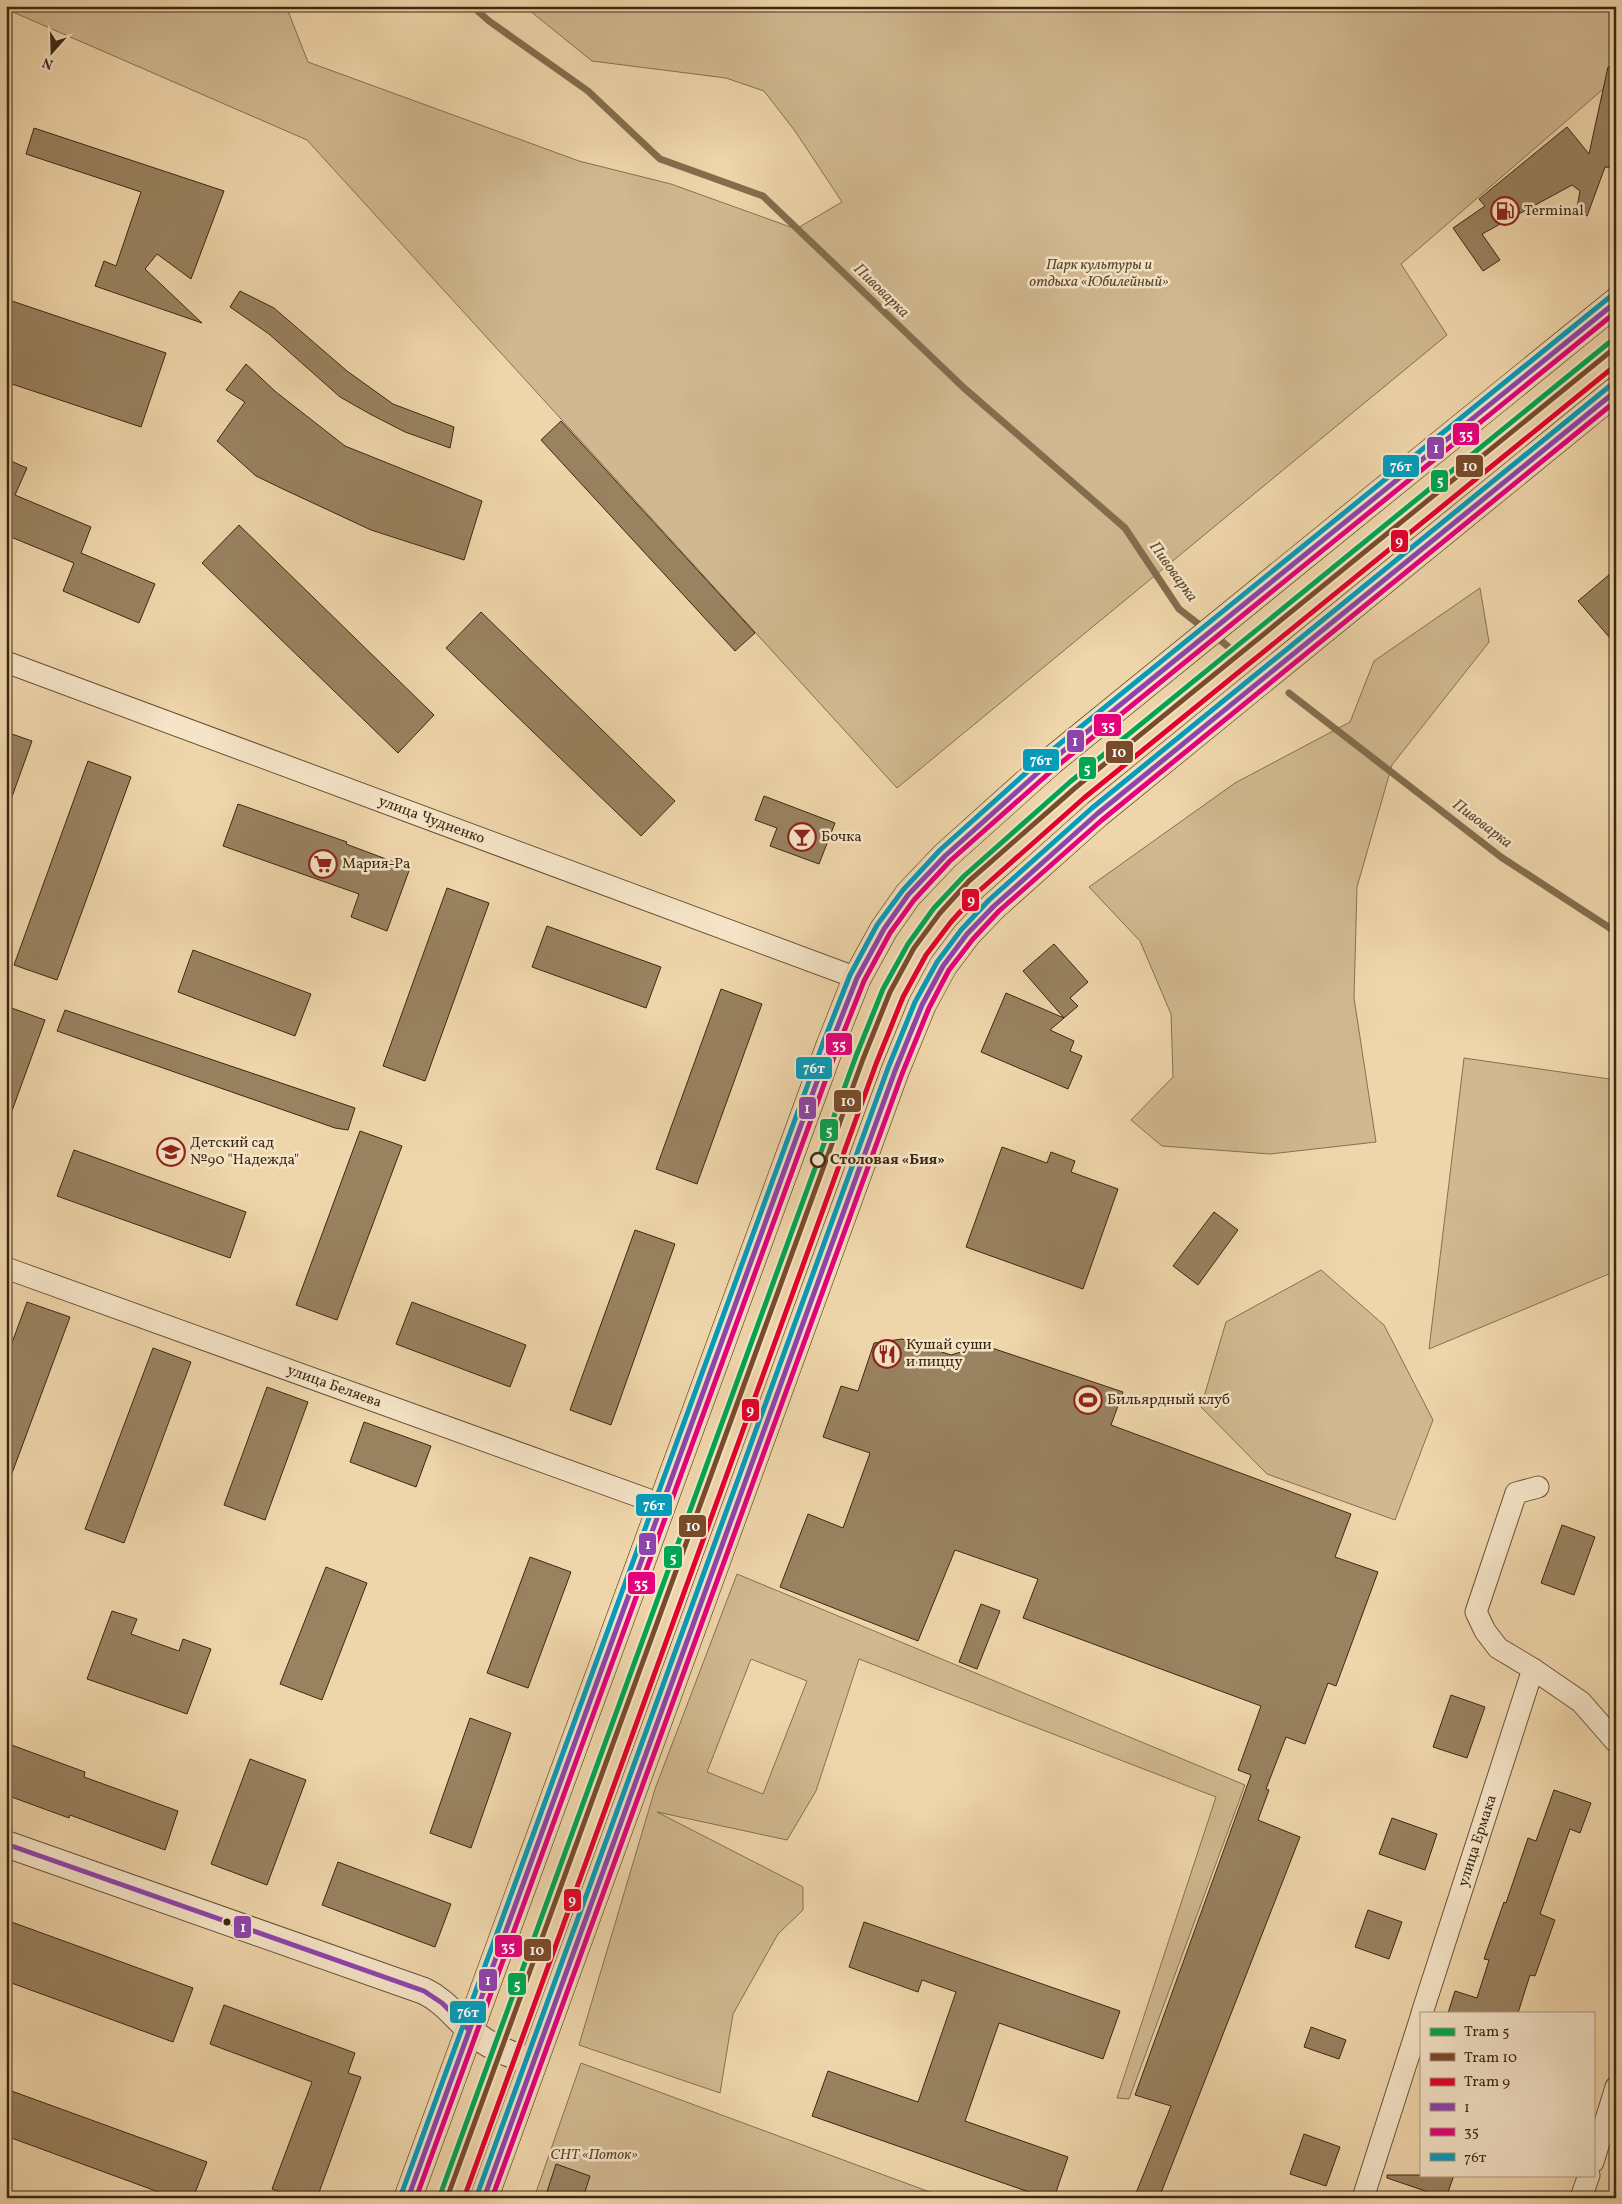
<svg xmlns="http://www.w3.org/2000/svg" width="1622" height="2204" viewBox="0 0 1622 2204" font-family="Vollkorn,serif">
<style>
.green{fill:#d1b890;stroke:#867050;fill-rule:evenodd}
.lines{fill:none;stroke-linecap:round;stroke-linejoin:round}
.stream{stroke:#836d4d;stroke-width:7}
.building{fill:#998260;stroke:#3c2910}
.minor-casing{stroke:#695436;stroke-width:23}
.tertiary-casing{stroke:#695436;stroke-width:28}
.primary-casing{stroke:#3c2910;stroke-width:29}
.minor{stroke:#f5e4c8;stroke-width:21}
.tertiary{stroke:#f5e4c8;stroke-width:26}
.primary{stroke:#efd5aa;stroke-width:28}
.bus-1-casing{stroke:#f5e4c8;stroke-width:9}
.bus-2-casing{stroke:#f5e4c8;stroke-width:9}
.bus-3-casing{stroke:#f5e4c8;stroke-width:9}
.bus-1{stroke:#8e44ad;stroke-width:5}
.bus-2{stroke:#e5007d;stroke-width:5}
.bus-3{stroke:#069cbb;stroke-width:5}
.tram-1-casing{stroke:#f5e4c8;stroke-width:9}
.tram-2-casing{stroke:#f5e4c8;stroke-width:9}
.tram-3-casing{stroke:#f5e4c8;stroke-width:9}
.tram-1{stroke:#00a651;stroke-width:5}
.tram-2{stroke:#7a4b2a;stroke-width:5}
.tram-3{stroke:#e4002b;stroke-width:5}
.stop-dot{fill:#f5e4c8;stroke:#3c2910;stroke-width:2.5}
.bus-dot{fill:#3c2910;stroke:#f5e4c8;stroke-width:2}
.labels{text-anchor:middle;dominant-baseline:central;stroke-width:5;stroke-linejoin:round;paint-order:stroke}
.poi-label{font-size:15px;fill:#3c2910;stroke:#f5e4c8;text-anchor:start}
.park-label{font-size:15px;font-style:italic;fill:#5a462a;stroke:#f5e4c8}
.street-label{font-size:15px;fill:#3c2910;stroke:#f5e4c8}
.stop-label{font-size:15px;font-weight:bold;fill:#3c2910;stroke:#f5e4c8;text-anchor:start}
.water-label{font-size:16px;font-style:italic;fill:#5f4b2f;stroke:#f5e4c8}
.line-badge{stroke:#f5e4c8;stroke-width:2}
.badge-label{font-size:14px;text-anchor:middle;font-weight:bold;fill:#fff}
</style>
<rect width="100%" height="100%" fill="#efd5aa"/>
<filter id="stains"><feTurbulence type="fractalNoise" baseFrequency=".004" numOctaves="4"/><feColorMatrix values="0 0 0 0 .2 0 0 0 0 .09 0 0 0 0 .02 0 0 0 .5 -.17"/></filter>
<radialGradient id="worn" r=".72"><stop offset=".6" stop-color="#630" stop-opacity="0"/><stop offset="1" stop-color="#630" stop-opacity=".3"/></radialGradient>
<path class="green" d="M 6,6 L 286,6 L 308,62 L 579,161 L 671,184 L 796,229 L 842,202 L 795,131 L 764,91 L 726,78 L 592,61 L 524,6 L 1616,6 L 1616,78 L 1401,264 L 1447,335 L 897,788 L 307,140 L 6,9 Z
M 1480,588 L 1489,642 L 1392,765 L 1357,887 L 1354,998 L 1376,1142 L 1270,1154 L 1162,1146 L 1131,1120 L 1173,1077 L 1171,1014 L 1140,941 L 1089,887 L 1235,783 L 1350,722 L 1374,661 Z
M 1464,1058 L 1616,1080 L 1616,1271 L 1429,1349 Z
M 1321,1270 L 1384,1325 L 1433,1420 L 1395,1520 L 1267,1474 L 1201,1407 L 1226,1322 Z
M 737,1574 L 1245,1785 L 1129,2099 L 1117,2098 L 1216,1797 L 859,1659 L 816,1791 L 787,1840 L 657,1812 L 803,1887 L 803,1910 L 778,1934 L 733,2014 L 720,2093 L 579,2045 L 655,1789 ZM 751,1659 L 807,1681 L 763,1794 L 707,1772 Z
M 581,2063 L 946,2198 L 534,2198 Z"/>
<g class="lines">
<path class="stream" d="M 472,6 L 489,21 L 588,91 L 660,159 L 763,196 L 964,388 L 1125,528 L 1179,609 L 1205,629
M 1214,635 L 1231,649
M 1289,693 L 1501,857 L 1616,932"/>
</g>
<path class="building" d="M 1608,67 L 1616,68 L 1616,168 L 1605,167 L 1587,216 L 1576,213 L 1580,191 L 1572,185 L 1482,234 L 1500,260 L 1483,271 L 1453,228 L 1485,206 L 1479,199 L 1567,127 L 1589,154 Z
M 34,128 L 224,191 L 191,279 L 157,254 L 145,269 L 202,323 L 95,286 L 104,261 L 116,266 L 141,192 L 26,154 Z
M 240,291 L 274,308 L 347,371 L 393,404 L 454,427 L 450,448 L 405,432 L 370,414 L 340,397 L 269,334 L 230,307 Z
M 6,299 L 166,353 L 141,427 L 6,382 Z
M 246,364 L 276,392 L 345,446 L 482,501 L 464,560 L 371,530 L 285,490 L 256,476 L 217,441 L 245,402 L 226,390 Z
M 561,421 L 755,633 L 735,651 L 541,440 Z
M 6,459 L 27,468 L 15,495 L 91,527 L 81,553 L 155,584 L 139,623 L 63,591 L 74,563 L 6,535 Z
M 239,525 L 434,715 L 398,753 L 202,563 Z
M 1616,569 L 1616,645 L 1578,601 Z
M 481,612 L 675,801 L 641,836 L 446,648 Z
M 6,732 L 32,741 L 9,805 L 6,805 Z
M 88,761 L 131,777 L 57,980 L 14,965 Z
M 764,796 L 835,823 L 819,864 L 770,846 L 777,828 L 755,820 Z
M 238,804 L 347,842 L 346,844 L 410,868 L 387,931 L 351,917 L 359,894 L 223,846 Z
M 447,888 L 489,903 L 425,1081 L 383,1066 Z
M 547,926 L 661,967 L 646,1008 L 532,967 Z
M 1054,944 L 1088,982 L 1070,998 L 1078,1006 L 1064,1018 L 1023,971 Z
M 193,950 L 311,994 L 295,1036 L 178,992 Z
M 721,989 L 762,1004 L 697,1184 L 656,1169 Z
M 1006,993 L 1064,1018 L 1050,1030 L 1074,1041 L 1070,1051 L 1082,1056 L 1068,1089 L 981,1052 Z
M 6,1006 L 45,1020 L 9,1119 L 6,1119 Z
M 65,1010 L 355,1108 L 348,1130 L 335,1128 L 57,1031 Z
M 360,1131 L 402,1146 L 337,1320 L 296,1305 Z
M 1002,1147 L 1047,1163 L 1051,1152 L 1075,1161 L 1071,1172 L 1118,1189 L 1083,1289 L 966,1247 Z
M 74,1150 L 246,1212 L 230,1258 L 57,1196 Z
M 1214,1212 L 1238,1230 L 1198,1285 L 1173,1266 Z
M 635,1230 L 675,1244 L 611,1425 L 570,1410 Z
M 27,1302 L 70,1317 L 8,1484 L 6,1483 L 6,1359 Z
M 412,1302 L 526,1345 L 510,1387 L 396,1344 Z
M 902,1339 L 951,1355 L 983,1345 L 1123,1392 L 1111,1425 L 1351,1514 L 1335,1557 L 1378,1572 L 1336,1686 L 1328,1683 L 1305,1744 L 1286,1737 L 1266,1789 L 1269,1790 L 1258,1820 L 1300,1837 L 1159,2198 L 1134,2198 L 1171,2106 L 1135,2095 L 1251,1775 L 1238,1770 L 1261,1706 L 1023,1618 L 1038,1579 L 955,1550 L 918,1641 L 780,1587 L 808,1514 L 843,1528 L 870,1453 L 823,1437 L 841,1386 L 858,1391 L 874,1343 Z
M 153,1348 L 191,1362 L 124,1543 L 85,1529 Z
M 267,1387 L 308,1402 L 265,1520 L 224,1505 Z
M 364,1422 L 431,1446 L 416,1487 L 350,1462 Z
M 1562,1525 L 1595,1537 L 1574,1595 L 1541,1583 Z
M 530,1557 L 571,1572 L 528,1688 L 487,1673 Z
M 326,1567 L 367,1583 L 322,1700 L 280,1684 Z
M 981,1604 L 1000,1611 L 977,1669 L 959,1662 Z
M 112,1611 L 137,1619 L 131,1634 L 179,1651 L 183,1639 L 211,1649 L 187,1714 L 87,1679 Z
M 1451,1695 L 1485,1707 L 1467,1758 L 1433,1747 Z
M 470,1718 L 511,1733 L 471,1848 L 430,1833 Z
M 6,1743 L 85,1772 L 84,1777 L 178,1811 L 165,1850 L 70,1815 L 69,1818 L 6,1795 Z
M 250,1759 L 306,1780 L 267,1885 L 211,1864 Z
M 1554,1790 L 1591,1803 L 1580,1833 L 1570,1829 L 1540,1914 L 1555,1920 L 1535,1976 L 1530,1975 L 1518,2013 L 1448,2013 L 1455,1991 L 1477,1998 L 1489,1960 L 1484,1959 L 1504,1902 L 1506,1903 L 1528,1838 L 1536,1841 Z
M 1392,1818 L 1437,1834 L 1425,1870 L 1379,1854 Z
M 338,1862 L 451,1904 L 435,1947 L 322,1905 Z
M 1368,1910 L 1402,1922 L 1389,1959 L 1355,1947 Z
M 6,1920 L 193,1988 L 173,2042 L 6,1981 Z
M 864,1922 L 1120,2011 L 1103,2059 L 999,2023 L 965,2121 L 1068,2157 L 1054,2198 L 1046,2198 L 812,2116 L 828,2071 L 918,2102 L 956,1992 L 922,1980 L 918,1992 L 849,1967 Z
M 224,2005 L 355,2053 L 348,2073 L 361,2077 L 317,2198 L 295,2198 L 272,2189 L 312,2082 L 210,2044 Z
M 1311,2027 L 1346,2040 L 1339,2059 L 1304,2047 Z
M 6,2089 L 207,2162 L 193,2198 L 175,2198 L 6,2136 Z
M 1304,2134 L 1340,2147 L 1326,2186 L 1290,2174 Z
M 556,2164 L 590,2176 L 583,2198 L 545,2198 Z
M 1387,2175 L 1454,2175 L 1446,2198 L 1387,2178 Z"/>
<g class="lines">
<defs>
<g id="minor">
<path id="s1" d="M 6,662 L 857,978"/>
<path id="s2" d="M 6,1268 L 663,1505"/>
<path d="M 1538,1487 L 1516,1493 L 1476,1612 L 1485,1631 L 1498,1648 L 1533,1669 L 1581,1702 L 1616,1742"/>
<path id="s3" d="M 1422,2013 L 1533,1669"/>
<path d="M 1593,2162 L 1616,2087"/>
<path d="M 1363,2198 L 1421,2017"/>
<path d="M 1581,2198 L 1589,2175"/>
</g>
<path id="tertiary" d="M 6,1844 L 424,1991 C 443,2000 453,2014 468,2028 C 486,2046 509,2054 533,2062"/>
<path id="primary" d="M 408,2198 L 830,1046 L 857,978 L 884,929 L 908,895 L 945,856 L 1051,761 L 1616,302
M 484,2198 L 895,1071 L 922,1005 L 943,966 L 967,934 L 994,906 L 1097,814 L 1616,391"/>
</defs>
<use href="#minor" class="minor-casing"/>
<use href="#tertiary" class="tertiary-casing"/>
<use href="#primary" class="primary-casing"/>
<use href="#minor" class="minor"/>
<use href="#tertiary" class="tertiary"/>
<use href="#primary" class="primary"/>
<defs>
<path id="bus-1" d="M 6,1844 L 424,1991 L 442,2003 L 468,2029
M 408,2198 L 830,1046 L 857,978 L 884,929 L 908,895 L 945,856 L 1051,761 L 1616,302
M 484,2198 L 895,1071 L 922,1005 L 943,966 L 967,934 L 994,906 L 1097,814 L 1616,391"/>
<path id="bus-2" d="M 416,2198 L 837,1049 L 864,981 L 890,933 L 914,900 L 950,861 L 1056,767 L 1616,312
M 492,2198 L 902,1074 L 929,1008 L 949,970 L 973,939 L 999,911 L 1102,820 L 1616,401"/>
<path id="bus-3" d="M 401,2195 L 823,1043 L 850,975 L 877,925 L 903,890 L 940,850 L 1046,755 L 1611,296
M 477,2195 L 888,1068 L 915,1002 L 937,962 L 961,930 L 989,900 L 1092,808 L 1611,385"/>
</defs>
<use href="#bus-1" class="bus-1-casing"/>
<use href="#bus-2" class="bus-2-casing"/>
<use href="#bus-3" class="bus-3-casing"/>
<use href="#bus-1" class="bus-1"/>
<use href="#bus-2" class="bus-2"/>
<use href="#bus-3" class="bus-3"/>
<defs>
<path id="tram-1" d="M 439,2198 L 856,1056 L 883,989 L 908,944 L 934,908 L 964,876 L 1070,782 L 1616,337"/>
<path id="tram-2" d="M 447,2198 L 863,1059 L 890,992 L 914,948 L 940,913 L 969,881 L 1075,788 L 1616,347"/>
<path id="tram-3" d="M 464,2198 L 876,1064 L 903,997 L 926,955 L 951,922 L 979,891 L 1084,798 L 1616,365"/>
</defs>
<use href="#tram-1" class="tram-1-casing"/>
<use href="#tram-2" class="tram-2-casing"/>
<use href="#tram-3" class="tram-3-casing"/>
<use href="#tram-1" class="tram-1"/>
<use href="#tram-2" class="tram-2"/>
<use href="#tram-3" class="tram-3"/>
</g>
<defs>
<symbol id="fuel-ring" viewBox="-11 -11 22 22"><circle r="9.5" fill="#f5e4c8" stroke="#8f2418" stroke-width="1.5"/><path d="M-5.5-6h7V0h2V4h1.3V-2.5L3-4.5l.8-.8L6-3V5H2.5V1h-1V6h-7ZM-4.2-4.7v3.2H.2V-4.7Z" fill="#8f2418"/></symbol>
<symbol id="bar-ring" viewBox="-11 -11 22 22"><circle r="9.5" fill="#f5e4c8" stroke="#8f2418" stroke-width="1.5"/><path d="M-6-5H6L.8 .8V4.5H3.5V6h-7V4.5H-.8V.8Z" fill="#8f2418"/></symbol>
<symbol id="supermarket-ring" viewBox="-11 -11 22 22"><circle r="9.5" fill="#f5e4c8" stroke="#8f2418" stroke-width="1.5"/><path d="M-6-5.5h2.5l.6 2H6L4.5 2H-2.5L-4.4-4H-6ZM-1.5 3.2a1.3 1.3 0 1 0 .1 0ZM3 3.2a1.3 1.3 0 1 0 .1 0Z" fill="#8f2418"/></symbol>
<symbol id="school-ring" viewBox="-11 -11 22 22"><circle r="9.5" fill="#f5e4c8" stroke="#8f2418" stroke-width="1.5"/><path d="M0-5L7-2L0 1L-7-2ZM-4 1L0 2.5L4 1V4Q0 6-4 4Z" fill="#8f2418"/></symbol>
<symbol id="restaurant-ring" viewBox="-11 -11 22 22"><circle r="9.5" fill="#f5e4c8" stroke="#8f2418" stroke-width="1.5"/><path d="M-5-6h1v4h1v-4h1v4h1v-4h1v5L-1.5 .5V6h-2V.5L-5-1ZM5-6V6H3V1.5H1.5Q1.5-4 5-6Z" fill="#8f2418"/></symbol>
<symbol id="stadium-ring" viewBox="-11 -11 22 22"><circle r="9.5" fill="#f5e4c8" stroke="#8f2418" stroke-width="1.5"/><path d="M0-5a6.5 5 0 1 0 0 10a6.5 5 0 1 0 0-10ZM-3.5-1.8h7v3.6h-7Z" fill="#8f2418"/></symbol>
</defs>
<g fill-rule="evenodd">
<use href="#fuel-ring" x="1489" y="195" width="32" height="32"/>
<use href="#bar-ring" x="786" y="821" width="32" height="32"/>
<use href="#supermarket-ring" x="307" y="848" width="32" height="32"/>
<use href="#school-ring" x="155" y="1136" width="32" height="32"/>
<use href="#restaurant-ring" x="871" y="1338" width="32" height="32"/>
<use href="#stadium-ring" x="1072" y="1384" width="32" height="32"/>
</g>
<circle class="stop-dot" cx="818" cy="1160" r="7"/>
<circle class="bus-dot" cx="227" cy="1922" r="4.5"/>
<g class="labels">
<g class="poi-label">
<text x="1524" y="211">Terminal</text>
<text x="821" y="837">Бочка</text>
<text x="342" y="864">Мария-Ра</text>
<text x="190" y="1143">Детский сад<tspan x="190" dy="17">№90 "Надежда"</tspan></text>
<text x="906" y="1345">Кушай суши<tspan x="906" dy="17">и пиццу</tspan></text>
<text x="1107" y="1400">Бильярдный клуб</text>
</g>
<g class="park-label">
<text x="1099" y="265">Парк культуры и<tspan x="1099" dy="17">отдыха «Юбилейный»</tspan></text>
<text x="594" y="2155">СНТ «Поток»</text>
</g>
<g class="street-label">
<text stroke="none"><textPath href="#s1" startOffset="454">улица Чудненко</textPath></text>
<text stroke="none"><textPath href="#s2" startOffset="349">улица Беляева</textPath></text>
<text stroke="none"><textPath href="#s3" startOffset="181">улица Ермака</textPath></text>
</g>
<g class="stop-label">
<text x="830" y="1160">Столовая «Бия»</text>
</g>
<g class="water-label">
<text transform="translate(881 291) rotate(44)">Пивоварка</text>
<text transform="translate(1173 572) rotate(54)">Пивоварка</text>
<text transform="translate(1482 824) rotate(37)">Пивоварка</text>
</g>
</g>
<g class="line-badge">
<rect x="1452" y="422" width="28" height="24" rx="5" fill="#e5007d"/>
<rect x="1426" y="436" width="19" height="24" rx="5" fill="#8e44ad"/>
<rect x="1455" y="454" width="29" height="24" rx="5" fill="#7a4b2a"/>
<rect x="1382" y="454" width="38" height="24" rx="5" fill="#069cbb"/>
<rect x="1430" y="469" width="19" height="24" rx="5" fill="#00a651"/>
<rect x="1390" y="529" width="19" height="24" rx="5" fill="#e4002b"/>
<rect x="1093" y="713" width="29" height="24" rx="5" fill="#e5007d"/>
<rect x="1066" y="729" width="19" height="24" rx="5" fill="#8e44ad"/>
<rect x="1105" y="740" width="29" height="24" rx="5" fill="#7a4b2a"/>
<rect x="1022" y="748" width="38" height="24" rx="5" fill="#069cbb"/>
<rect x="1078" y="756" width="19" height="24" rx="5" fill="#00a651"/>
<rect x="961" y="888" width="19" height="24" rx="5" fill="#e4002b"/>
<rect x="825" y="1032" width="28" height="24" rx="5" fill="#e5007d"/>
<rect x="795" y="1056" width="38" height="24" rx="5" fill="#069cbb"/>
<rect x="833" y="1089" width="29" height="24" rx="5" fill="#7a4b2a"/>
<rect x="798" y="1096" width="19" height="24" rx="5" fill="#8e44ad"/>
<rect x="819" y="1118" width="20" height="24" rx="5" fill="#00a651"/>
<rect x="741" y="1398" width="19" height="24" rx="5" fill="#e4002b"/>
<rect x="635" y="1493" width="38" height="24" rx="5" fill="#069cbb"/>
<rect x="678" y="1514" width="29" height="24" rx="5" fill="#7a4b2a"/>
<rect x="638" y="1532" width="19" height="24" rx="5" fill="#8e44ad"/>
<rect x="663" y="1545" width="20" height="24" rx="5" fill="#00a651"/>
<rect x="627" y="1571" width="29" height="24" rx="5" fill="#e5007d"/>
<rect x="563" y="1888" width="19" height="24" rx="5" fill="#e4002b"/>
<rect x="233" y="1915" width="19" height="24" rx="5" fill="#8e44ad"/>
<rect x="494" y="1934" width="29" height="24" rx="5" fill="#e5007d"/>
<rect x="523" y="1938" width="29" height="24" rx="5" fill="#7a4b2a"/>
<rect x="478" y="1968" width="20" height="24" rx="5" fill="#8e44ad"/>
<rect x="507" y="1972" width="20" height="24" rx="5" fill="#00a651"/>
<rect x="449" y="2000" width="38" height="24" rx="5" fill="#069cbb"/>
</g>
<g class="badge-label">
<text x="1466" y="439">35</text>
<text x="1436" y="453">1</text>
<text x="1470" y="471">10</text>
<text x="1401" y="471">76т</text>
<text x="1440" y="485">5</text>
<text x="1399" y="546">9</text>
<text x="1108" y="730">35</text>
<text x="1075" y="746">1</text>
<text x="1119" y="757">10</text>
<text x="1041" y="765">76т</text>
<text x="1087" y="773">5</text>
<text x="971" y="905">9</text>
<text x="839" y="1049">35</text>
<text x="814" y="1073">76т</text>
<text x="848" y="1106">10</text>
<text x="807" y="1113">1</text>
<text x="829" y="1135">5</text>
<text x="750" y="1415">9</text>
<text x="654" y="1510">76т</text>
<text x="693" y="1531">10</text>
<text x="648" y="1549">1</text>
<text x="673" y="1562">5</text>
<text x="641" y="1588">35</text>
<text x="572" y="1905">9</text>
<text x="243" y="1932">1</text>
<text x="508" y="1951">35</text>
<text x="537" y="1955">10</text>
<text x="488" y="1985">1</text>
<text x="517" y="1989">5</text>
<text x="468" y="2017">76т</text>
</g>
<rect width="1622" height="2204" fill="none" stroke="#efd5aa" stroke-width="25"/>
<rect x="8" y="8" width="1607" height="2189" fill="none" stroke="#3c2910" stroke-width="2.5"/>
<rect x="12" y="12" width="1597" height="2179" fill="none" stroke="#3c2910"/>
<rect x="1420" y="2012" width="175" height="165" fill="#f5e4c8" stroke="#ab997e"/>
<rect x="1430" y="2028" width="25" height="8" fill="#00a651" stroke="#ab997e"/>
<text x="1464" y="2036" font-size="15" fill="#3c2910">Tram 5</text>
<rect x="1430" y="2053" width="25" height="8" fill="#7a4b2a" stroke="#ab997e"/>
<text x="1464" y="2062" font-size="15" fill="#3c2910">Tram 10</text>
<rect x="1430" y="2078" width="25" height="8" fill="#e4002b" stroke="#ab997e"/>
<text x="1464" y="2086" font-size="15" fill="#3c2910">Tram 9</text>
<rect x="1430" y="2103" width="25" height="8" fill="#8e44ad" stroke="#ab997e"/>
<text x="1464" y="2112" font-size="15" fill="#3c2910">1</text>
<rect x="1430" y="2128" width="25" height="8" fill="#e5007d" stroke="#ab997e"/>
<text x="1464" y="2136" font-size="15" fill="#3c2910">35</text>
<rect x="1430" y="2153" width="25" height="8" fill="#069cbb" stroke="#ab997e"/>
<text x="1464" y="2162" font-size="15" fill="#3c2910">76т</text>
<g transform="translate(52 52) rotate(200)" stroke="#f5e4c8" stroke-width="4" paint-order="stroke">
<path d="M0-4L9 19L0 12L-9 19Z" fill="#3c2910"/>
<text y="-8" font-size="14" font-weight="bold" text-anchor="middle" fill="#3c2910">N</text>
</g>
<rect width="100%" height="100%" filter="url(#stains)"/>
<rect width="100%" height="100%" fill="url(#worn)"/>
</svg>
